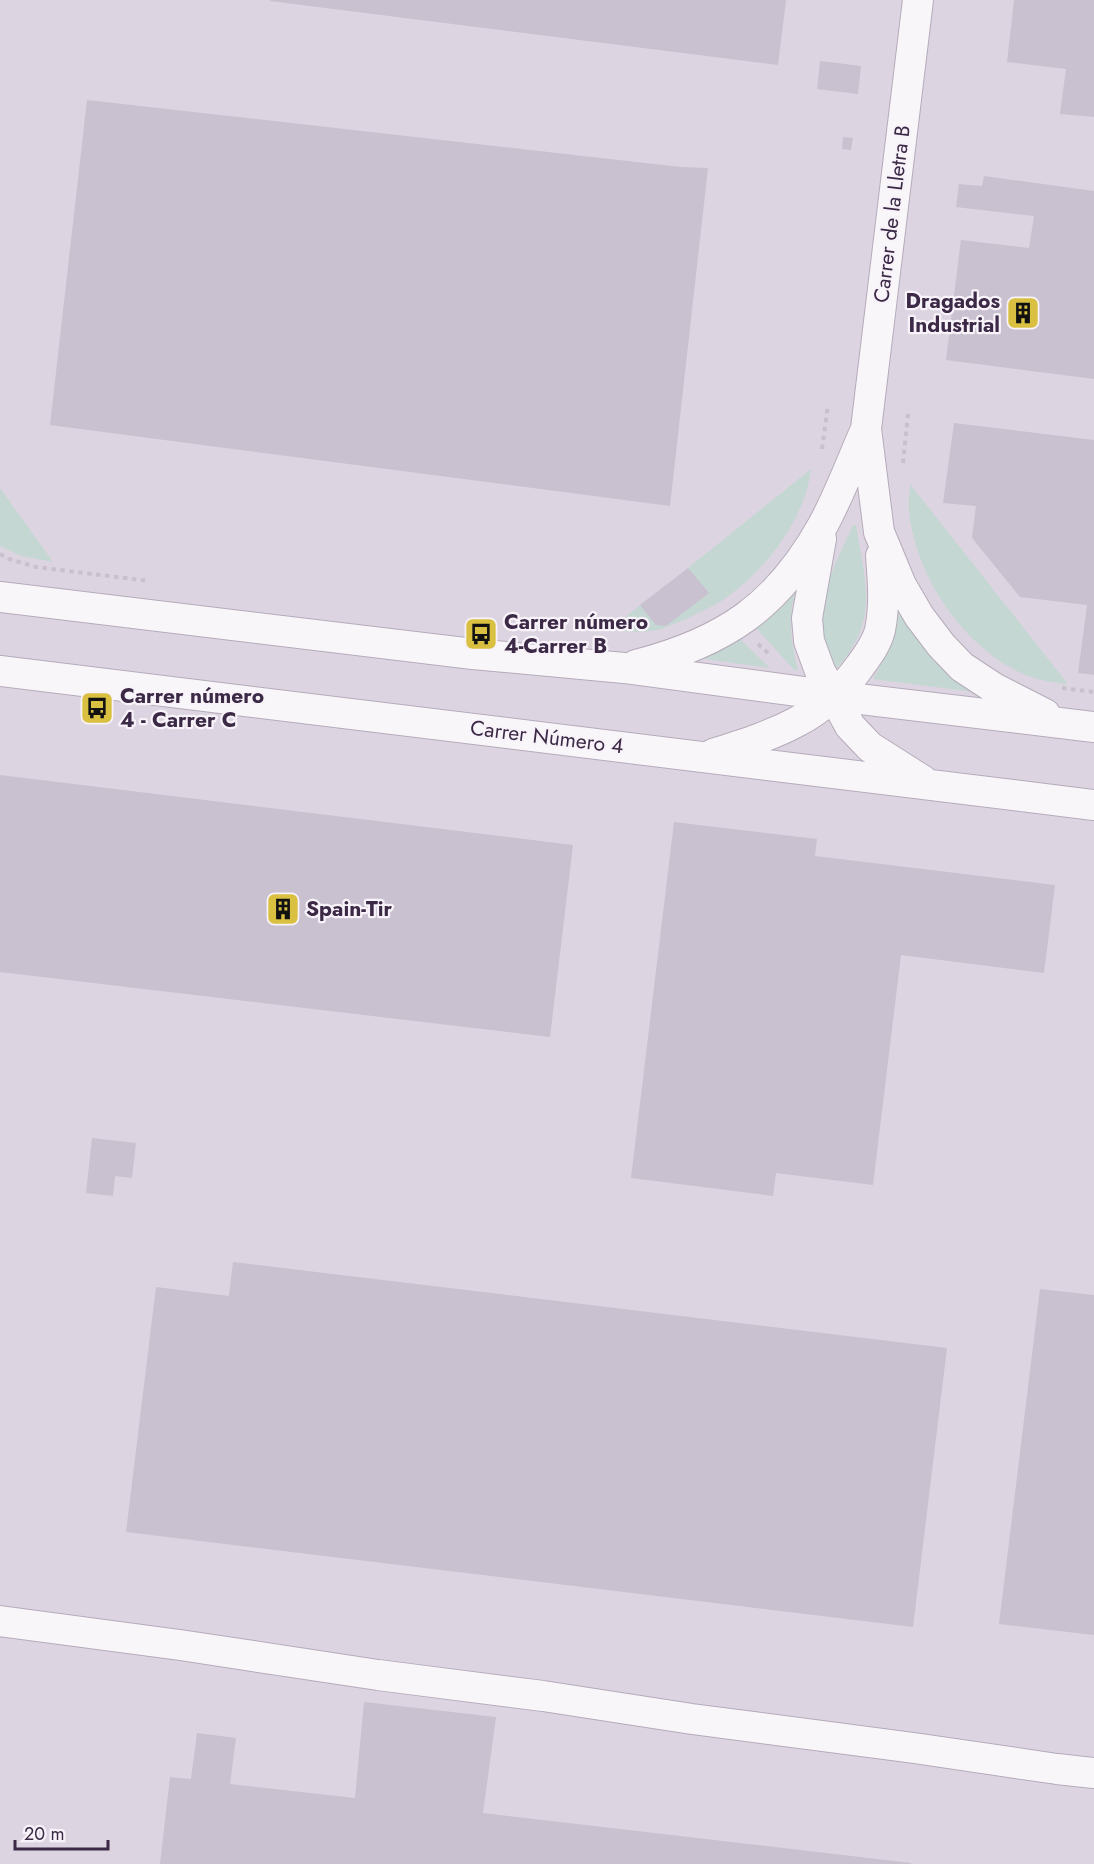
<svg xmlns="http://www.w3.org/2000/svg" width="1094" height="1864" viewBox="0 0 1094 1864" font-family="Jost,sans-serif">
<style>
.built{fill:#ddd4e1}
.green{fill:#c4d7d2}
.building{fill:#c9c0d0}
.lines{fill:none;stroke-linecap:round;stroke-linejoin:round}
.minor-casing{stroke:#b5abba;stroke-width:32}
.path{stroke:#c8c1cb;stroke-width:4;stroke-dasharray:4.5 4.5;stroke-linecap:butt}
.minor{stroke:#f9f6fa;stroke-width:30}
.labels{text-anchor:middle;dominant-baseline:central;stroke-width:4.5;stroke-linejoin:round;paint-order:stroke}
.street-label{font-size:21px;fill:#3b2946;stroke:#f7f3f9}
.poi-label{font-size:21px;font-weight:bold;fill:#3b2946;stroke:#f7f3f9;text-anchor:start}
</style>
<rect width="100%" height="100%" fill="#e9e3ec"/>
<path class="built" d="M 0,0 L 1094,0 L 1094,1864 L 0,1864 Z"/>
<path class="green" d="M 811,469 C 805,520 765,571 723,600 C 712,607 698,613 686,619 C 675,623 663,630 651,631 C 638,633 623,631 610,630 L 640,605 L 708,593 L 688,568 Z
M 910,484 L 1068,684 C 1052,682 1034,680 1019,672 C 963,645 920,581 910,520 C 908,509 909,495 910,484 Z
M 0,488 L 53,562 L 21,556 L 0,546 Z
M 853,525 L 856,525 C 865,583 880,620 837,668 C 806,614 830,576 853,525 Z
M 795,593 C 787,622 792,643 798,671 L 794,670 L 756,628 L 782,607 Z
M 895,603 L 974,692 L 873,679 C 891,649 892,637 895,603 Z
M 740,639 L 770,668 L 699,658 L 719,651 Z"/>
<path class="building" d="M 270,0 L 786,0 L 778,65 L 270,1 Z
M 1014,0 L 1094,0 L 1094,117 L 1060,114 L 1066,69 L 1007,62 Z
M 820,61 L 861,66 L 858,94 L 817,89 Z
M 87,100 L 681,167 L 708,168 L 670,506 L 50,425 Z
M 843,137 L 853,138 L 851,150 L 842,149 Z
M 984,176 L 1094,191 L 1094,379 L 946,360 L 961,240 L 1029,248 L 1034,216 L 956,207 L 959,184 L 982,186 Z
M 954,423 L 1094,440 L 1094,675 L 1078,673 L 1087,605 L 1020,597 L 972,538 L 976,506 L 943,503 Z
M 688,568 L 709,593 L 666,626 L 656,625 L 640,605 Z
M 0,775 L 573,845 L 550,1037 L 0,972 Z
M 674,822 L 817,839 L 815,856 L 1055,885 L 1044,973 L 901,955 L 873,1185 L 776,1173 L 773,1196 L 631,1178 Z
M 92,1138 L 136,1143 L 132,1178 L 115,1176 L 113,1196 L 86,1193 Z
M 233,1262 L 947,1348 L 913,1627 L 126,1532 L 156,1287 L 229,1296 Z
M 1040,1289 L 1094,1295 L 1094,1635 L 999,1624 Z
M 364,1702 L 496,1717 L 483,1813 L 911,1863 L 911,1864 L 160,1864 L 170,1777 L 191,1779 L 197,1733 L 236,1738 L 230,1784 L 355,1798 Z"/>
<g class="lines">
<defs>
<path id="minor" d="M 918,0 L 866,429 L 879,532 L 901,585 L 919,616 L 941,645 L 962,667 L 994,688 L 1045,714
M 821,539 L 807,618 L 809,641 L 820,671 L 850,726 L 870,747 L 922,780
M 0,597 L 473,654 L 624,668 L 834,696 L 1094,727
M 636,665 C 725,642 778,606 823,525 C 840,494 852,460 866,429
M 0,671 L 1094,805
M 713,754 C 772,735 822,720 860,666 C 868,655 877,643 880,630 C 885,605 883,581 881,556
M 0,1621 L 180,1645 L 378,1675 L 543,1696 L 692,1719 L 914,1748 L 1057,1769 L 1094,1773"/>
</defs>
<use href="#minor" class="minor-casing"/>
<path class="path" d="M 822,449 L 828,405
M 903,463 L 908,414
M 0,554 L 9,559 L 36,567 L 149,581
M 758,644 L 770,655
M 1062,688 L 1094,692"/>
<use href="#minor" class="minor"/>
</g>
<defs>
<symbol id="building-square" viewBox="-11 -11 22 22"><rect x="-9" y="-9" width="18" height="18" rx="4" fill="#d9c041" stroke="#f7f3f9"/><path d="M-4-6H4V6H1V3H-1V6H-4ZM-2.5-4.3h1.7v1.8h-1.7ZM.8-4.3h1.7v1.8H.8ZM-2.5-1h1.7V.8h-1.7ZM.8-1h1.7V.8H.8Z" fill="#111"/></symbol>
<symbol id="bus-square" viewBox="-11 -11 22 22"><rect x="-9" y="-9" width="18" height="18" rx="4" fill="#d9c041" stroke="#f7f3f9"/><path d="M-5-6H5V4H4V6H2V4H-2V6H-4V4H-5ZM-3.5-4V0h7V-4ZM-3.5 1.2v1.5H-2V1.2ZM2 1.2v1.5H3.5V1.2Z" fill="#111"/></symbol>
</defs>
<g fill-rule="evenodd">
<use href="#building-square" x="1004" y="294" width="38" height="38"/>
<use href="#bus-square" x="462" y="615" width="38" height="38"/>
<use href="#bus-square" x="78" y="689" width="38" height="38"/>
<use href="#building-square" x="264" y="890" width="38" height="38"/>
</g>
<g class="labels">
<g class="street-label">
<text transform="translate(892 214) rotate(-83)">Carrer de la Lletra B</text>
<text transform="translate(547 737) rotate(7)">Carrer Número 4</text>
</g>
<g class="poi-label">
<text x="1000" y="301" text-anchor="end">Dragados<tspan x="1000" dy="24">Industrial</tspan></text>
<text x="504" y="622">Carrer número<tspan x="504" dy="24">4-Carrer B</tspan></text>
<text x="120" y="696">Carrer número<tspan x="120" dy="24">4 - Carrer C</tspan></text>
<text x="306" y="909">Spain-Tir</text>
</g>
</g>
<path d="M15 1840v9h93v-9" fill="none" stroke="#3b2946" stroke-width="3"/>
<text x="24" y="1840" font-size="18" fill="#3b2946" stroke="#f7f3f9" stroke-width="4.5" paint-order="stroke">20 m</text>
</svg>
